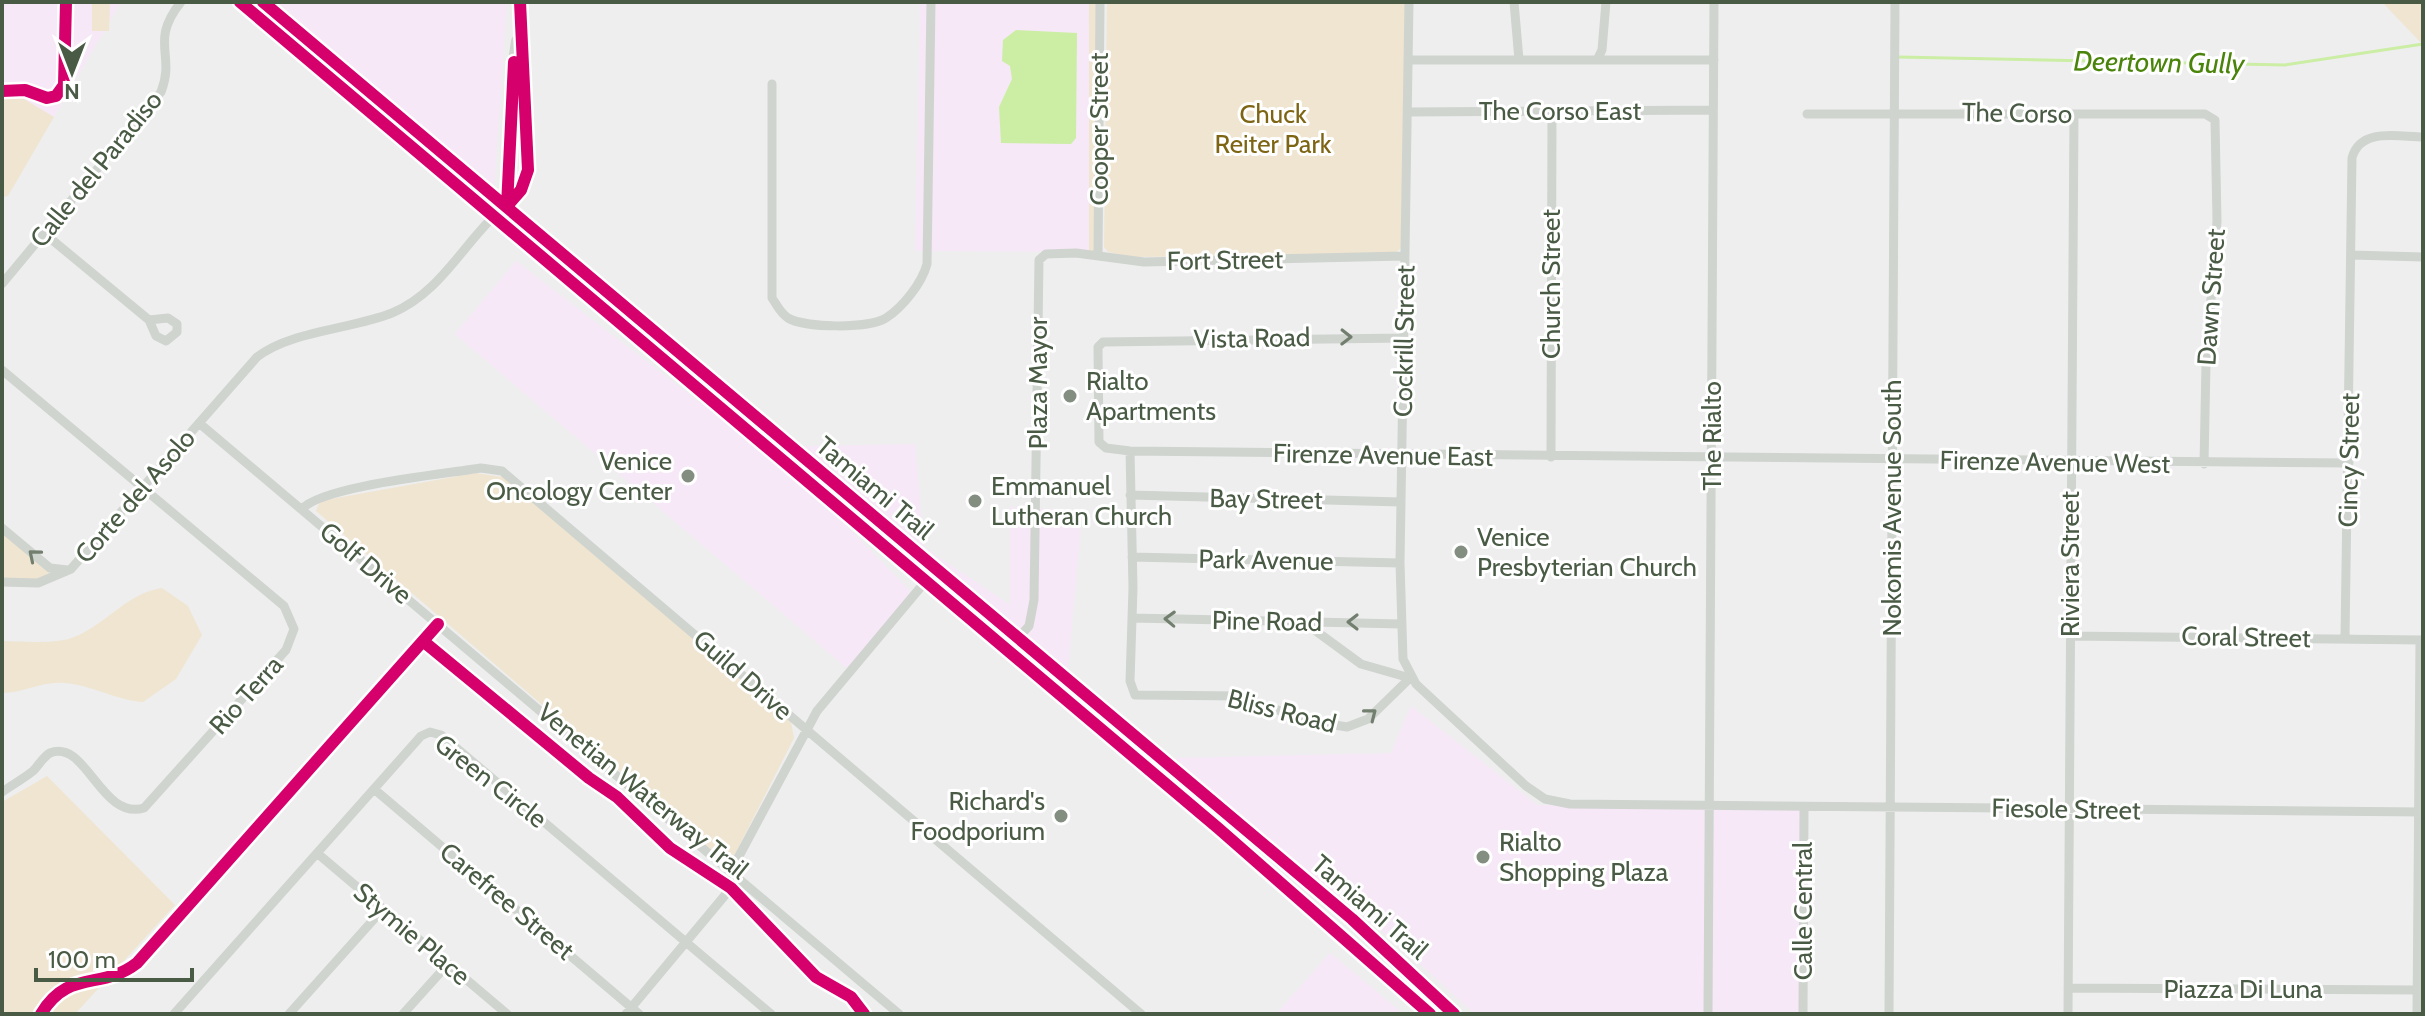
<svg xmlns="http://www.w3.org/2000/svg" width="2425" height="1016" viewBox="0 0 2425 1016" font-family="Cabin,sans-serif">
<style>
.commercial{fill:#f6e8f6;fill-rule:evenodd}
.green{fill:#efe5d1}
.water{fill:#cbeea4}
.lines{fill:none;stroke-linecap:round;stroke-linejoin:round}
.stream{stroke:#cbeea4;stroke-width:3}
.street{stroke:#cfd4cf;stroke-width:9}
.secondary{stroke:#cfd4ce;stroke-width:12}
.primary{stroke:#c9cfc8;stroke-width:14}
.cycleway-casing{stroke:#fff;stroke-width:17}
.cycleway{stroke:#d6006c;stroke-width:12}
.oneway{stroke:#727f6e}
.poi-dot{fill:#838e80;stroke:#fff;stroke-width:3}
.labels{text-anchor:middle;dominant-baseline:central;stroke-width:6;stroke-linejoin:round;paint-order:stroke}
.street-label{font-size:26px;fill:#4a5b45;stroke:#fff}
.park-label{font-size:26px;fill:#7e6514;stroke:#fff}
.poi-label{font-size:26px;fill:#4a5b45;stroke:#fff;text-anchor:start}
.water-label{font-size:28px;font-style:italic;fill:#4a840a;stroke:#fff}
</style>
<rect width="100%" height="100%" fill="#eeeeef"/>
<path class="commercial" d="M 2,2 L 121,2 L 54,117 L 2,86 Z
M 271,2 L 507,2 L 494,187 L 381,91 Z
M 920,2 L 1089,2 L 1089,252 L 915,251 ZM 1077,33 L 1076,138 L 1071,144 L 1002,98 L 1012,79 L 1010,66 Z
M 516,261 L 763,451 L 835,514 L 911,592 L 848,669 L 455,334 Z
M 915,444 L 924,547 L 1010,605 L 1010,507 L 1082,511 L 1068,671 L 801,446 Z
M 1411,706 L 1537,805 L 1683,808 L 1802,804 L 1800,1014 L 1475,1014 L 1418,962 L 1171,758 L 1391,753 Z
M 1330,953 L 1404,1014 L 1276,1014 Z"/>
<path class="green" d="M 92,2 L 110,2 L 109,31 L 92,31 Z
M 1089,2 L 1102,2 L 1102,253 L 1089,252 Z
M 1107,2 L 1406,2 L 1401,248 L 1394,254 L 1129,257 L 1108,252 L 1104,247 Z
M 2382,2 L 2423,2 L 2423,46 L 2423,45 Z
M 2,86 L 54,117 L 8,196 L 2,197 Z
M 475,473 L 503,477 L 791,722 L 794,738 L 733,858 L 721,858 L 316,511 L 320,501 Z
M 2,533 L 50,573 L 51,575 L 38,581 L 2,579 Z
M 162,588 L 188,606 L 202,635 L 176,679 L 143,702 C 115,700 92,685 64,683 C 42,681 24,693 2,693 L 2,641 C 24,641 57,645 77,636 C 108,622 128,593 162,588 Z
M 47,776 L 175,905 L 75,1014 L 2,1014 L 2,802 Z"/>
<path class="water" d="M 1016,30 L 1077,33 L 1076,138 L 1071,144 L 1001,143 L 999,107 L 1012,79 L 1010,66 L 1002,61 L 1003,40 Z"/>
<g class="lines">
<path class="stream" d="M 1898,57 L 2285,65 L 2423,44"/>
<path class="street" d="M 1409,2 L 1400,563 L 1403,659 L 1416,684 L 1526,786 L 1545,799 L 1570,804 L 2423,812
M 1514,2 L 1519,60
M 1408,60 L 1714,60
M 1597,60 L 1602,50 L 1606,2
M 772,84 L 772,298 C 777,305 780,313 788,318 C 805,328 869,329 886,318 C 903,307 922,283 927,264 L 931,2
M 1408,112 L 1713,110
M 1807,114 L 2205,114 L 2215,120 L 2217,221 L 2206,364 L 2204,464
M 45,234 L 149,320
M 2352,255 L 2423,257
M 1098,256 L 1100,2
M 2,284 L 161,92 C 176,54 149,42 181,2
M 168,318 L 177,324 L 177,332 L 166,341 L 156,336 L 149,320 Z
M 1404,338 L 1103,342 L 1098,347 L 1099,442 L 1106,448 L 1130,451 L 2349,463
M 2,370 L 284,606 L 294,629 L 286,650 L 144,808 C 101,821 86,738 50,753 C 43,757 39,765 33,771 C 23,779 12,785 2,792
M 199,423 L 899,1014
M 1130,451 L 1133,588 L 1130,681 L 1135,695 L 1241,696 L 1304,720 L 1347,727 L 1368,719 L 1410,678
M 1551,457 L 1552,111
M 1130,495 L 1401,502
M 302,509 C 322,486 445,474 481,468 L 502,471 L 1141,1014
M 2,528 L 50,568 L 68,570
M 1132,557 L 1400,563
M 2,582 L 38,583 L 71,569 L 257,357 C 290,331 352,329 392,313 C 438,294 461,248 495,215
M 1132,618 L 1401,624
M 1305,623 L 1361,664 L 1410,678
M 2070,636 L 2423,640
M 2345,638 L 2352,158 C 2360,127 2399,137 2423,137
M 1007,650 L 1029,626 L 1034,600 L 1039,260 L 1046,254 L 1076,253 L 1144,262 L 1405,256
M 374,789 L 639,1014
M 317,853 L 507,1014
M 2068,988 L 2418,990
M 174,1014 L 421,736 L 430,732 L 441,735 L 771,1014
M 289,1014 L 383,909
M 403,1014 L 448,964
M 626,1014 L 731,888 L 731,871 L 817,711 L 925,582
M 1708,1014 L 1714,2
M 1803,1014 L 1804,808
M 1889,1014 L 1895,2
M 2068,1014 L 2074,114
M 2417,1014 L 2420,640"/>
<path class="secondary" d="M 507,206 L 521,190 L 528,170 L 520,2
M 507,206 L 510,91 L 517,41"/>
<path class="primary" d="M 240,2 L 1218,828 L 1430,1014
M 263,2 L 1352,919 L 1454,1014"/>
<defs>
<path id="cycleway" d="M 240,2 L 1218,828 L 1430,1014
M 263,2 L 1352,919 L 1454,1014
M 2,91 L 25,90 L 47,98 L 56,96 L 64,85 L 66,2
M 507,206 L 521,190 L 528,170 L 520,2
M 507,206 L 514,62
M 423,641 L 589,778 L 617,797 L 670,848 L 731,888 L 816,977 L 851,997 L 864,1014
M 41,1014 C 69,968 101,991 137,963 L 438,624"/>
</defs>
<use href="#cycleway" class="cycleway-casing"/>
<use href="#cycleway" class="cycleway"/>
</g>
<defs><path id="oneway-chevron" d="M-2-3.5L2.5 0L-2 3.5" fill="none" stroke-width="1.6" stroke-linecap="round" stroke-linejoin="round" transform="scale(2)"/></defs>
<g class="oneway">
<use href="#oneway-chevron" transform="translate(1346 337) rotate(1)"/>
<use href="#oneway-chevron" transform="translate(34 555) rotate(-140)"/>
<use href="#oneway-chevron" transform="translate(1170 619) rotate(-178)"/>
<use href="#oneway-chevron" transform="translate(1353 622) rotate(180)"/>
<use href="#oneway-chevron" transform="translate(1371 714) rotate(-38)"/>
</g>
<g class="poi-dot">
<circle cx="1070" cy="396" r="8"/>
<circle cx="688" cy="476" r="8"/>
<circle cx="975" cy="501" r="8"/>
<circle cx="1461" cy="552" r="8"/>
<circle cx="1061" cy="816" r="8"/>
<circle cx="1483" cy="857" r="8"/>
</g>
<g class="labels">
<g class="street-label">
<text x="1560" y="111">The Corso East</text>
<text transform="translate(2017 113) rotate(1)">The Corso</text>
<text transform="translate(1099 129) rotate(-90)">Cooper Street</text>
<text transform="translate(96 169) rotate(-51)">Calle del Paradiso</text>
<text transform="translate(1225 260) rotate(-1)">Fort Street</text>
<text transform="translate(1551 284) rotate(-90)">Church Street</text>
<text transform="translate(2211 297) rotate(-86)">Dawn Street</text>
<text transform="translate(1252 338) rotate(-1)">Vista Road</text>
<text transform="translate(1404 341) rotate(-89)">Cockrill Street</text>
<text transform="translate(1038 383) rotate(-90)">Plaza Mayor</text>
<text transform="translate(1712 436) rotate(-90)">The Rialto</text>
<text transform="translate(1383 455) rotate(1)">Firenze Avenue East</text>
<text transform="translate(2349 460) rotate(-89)">Cincy Street</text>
<text transform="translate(2055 462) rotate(1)">Firenze Avenue West</text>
<text transform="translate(875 488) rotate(40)">Tamiami Trail</text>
<text transform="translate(135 496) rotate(-49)">Corte del Asolo</text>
<text transform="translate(1266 499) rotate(1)">Bay Street</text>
<text transform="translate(1892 508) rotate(-90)">Nokomis Avenue South</text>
<text transform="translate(1266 560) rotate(1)">Park Avenue</text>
<text transform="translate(366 563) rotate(40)">Golf Drive</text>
<text transform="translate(2070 564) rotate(-90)">Riviera Street</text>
<text transform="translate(1267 621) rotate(1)">Pine Road</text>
<text transform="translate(2246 637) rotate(1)">Coral Street</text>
<text transform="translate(743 675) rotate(41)">Guild Drive</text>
<text transform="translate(246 695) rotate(-48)">Rio Terra</text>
<text transform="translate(1282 711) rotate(14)">Bliss Road</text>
<text transform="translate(491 781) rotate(38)">Green Circle</text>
<text transform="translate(643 791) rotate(39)">Venetian Waterway Trail</text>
<text transform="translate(2066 809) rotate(1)">Fiesole Street</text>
<text transform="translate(507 901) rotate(40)">Carefree Street</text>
<text transform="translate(1370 907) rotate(41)">Tamiami Trail</text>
<text transform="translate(1803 911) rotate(-90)">Calle Central</text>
<text transform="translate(412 934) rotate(40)">Stymie Place</text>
<text x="2243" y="989">Piazza Di Luna</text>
</g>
<g class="park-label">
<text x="1273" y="114">Chuck<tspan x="1273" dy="30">Reiter Park</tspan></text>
</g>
<g class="poi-label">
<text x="1086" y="381">Rialto<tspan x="1086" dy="30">Apartments</tspan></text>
<text x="672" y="461" text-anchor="end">Venice<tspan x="672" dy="30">Oncology Center</tspan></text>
<text x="991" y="486">Emmanuel<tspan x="991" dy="30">Lutheran Church</tspan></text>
<text x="1477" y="537">Venice<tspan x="1477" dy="30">Presbyterian Church</tspan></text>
<text x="1045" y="801" text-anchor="end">Richard's<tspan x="1045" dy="30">Foodporium</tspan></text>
<text x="1499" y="842">Rialto<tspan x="1499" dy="30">Shopping Plaza</tspan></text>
</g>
<g class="water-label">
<text transform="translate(2159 62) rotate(1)">Deertown Gully</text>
</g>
</g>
<rect width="2425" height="1016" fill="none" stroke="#4a5b45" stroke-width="8"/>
<g transform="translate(72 72) rotate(180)" stroke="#ffffff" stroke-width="6" paint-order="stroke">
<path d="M0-6L14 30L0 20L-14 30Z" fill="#4a5b45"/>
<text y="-12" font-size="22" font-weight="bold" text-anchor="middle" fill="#4a5b45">N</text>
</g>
<path d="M36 968v12h156v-12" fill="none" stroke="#4a5b45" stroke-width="4"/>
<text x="48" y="968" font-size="24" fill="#4a5b45" stroke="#ffffff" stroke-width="6" paint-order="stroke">100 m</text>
</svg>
